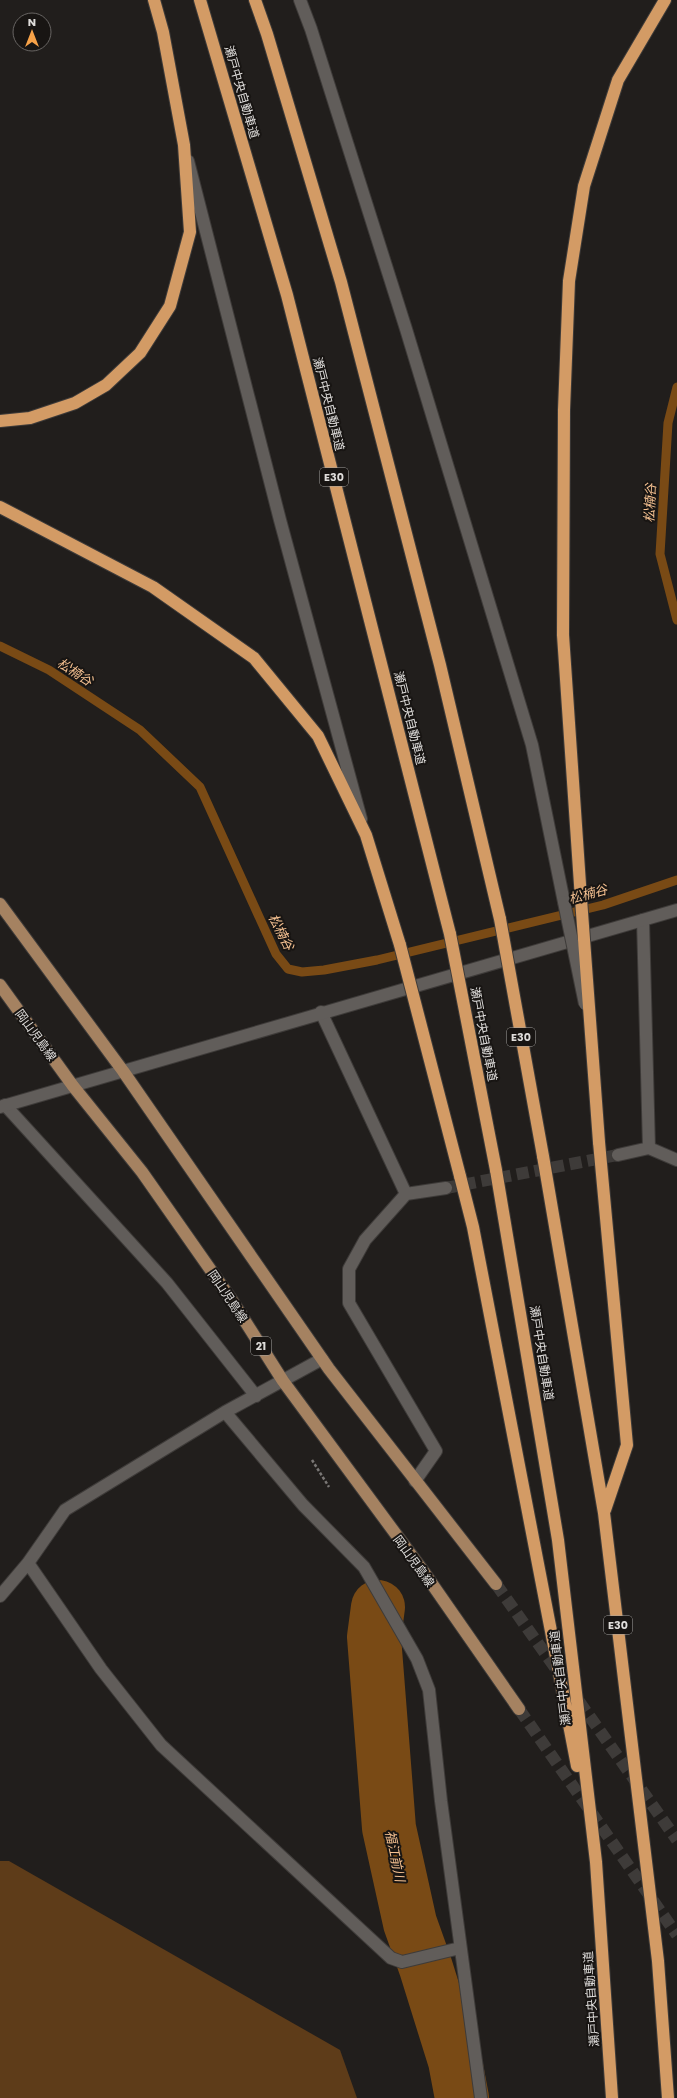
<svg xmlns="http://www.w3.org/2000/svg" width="677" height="2098" viewBox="0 0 677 2098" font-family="Poppins,'Noto Sans JP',sans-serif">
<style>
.forest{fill:#5e3c19}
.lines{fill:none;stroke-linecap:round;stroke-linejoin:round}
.stream{stroke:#794a15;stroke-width:9}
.river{stroke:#794a15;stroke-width:54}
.street-tunnel{stroke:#3e3b39;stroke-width:12;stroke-dasharray:12 6;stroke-linecap:butt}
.primary-tunnel{stroke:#3e3b39;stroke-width:12;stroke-dasharray:12 6;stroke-linecap:butt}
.lane-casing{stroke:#3e3b39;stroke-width:14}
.street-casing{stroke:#3e3b39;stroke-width:14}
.secondary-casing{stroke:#3e3b39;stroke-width:14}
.primary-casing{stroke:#3e3b39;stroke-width:14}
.highway-casing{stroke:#3e3b39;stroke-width:14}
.path{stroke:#7a7775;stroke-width:2.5;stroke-dasharray:3 2;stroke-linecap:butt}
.lane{stroke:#615d5a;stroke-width:12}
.street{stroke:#615d5a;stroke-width:12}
.secondary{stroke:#615d5a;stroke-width:12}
.primary{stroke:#a58261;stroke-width:12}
.highway{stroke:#d39b65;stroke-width:12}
.lane-bridge-casing{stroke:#3e3b39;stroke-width:14;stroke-linecap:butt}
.highway-bridge-casing{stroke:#3e3b39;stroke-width:14;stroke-linecap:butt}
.lane-bridge{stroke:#615d5a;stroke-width:12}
.highway-bridge{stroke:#d39b65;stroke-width:12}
.labels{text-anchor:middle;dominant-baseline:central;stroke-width:4;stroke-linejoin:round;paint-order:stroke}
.shield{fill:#181513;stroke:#a3a19f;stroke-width:1}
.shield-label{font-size:11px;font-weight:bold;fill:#dfdddb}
.street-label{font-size:12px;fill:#dfdddb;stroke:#181513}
.water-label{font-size:13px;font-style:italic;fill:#f6c292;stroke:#181513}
</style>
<rect width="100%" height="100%" fill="#211e1c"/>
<path class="forest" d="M 0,1861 L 9,1861 L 340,2050 L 357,2098 L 0,2098 Z"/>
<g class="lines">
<path class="stream" d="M 677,387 L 668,423 L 660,554 L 677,620
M 0,646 L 49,670 L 140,730 L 200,787 L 276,954 L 288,969 L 302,972 L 324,970 L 377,960 L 603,905 L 677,880"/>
<path class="river" d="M 378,1607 L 374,1637 L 389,1828 L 410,1923 L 426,1968 L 455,2061 L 462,2098"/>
<path class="street-tunnel" d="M 446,1188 L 618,1155"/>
<path class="primary-tunnel" d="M 496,1584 L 677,1840
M 519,1709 L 677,1935"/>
<defs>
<path id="lane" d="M 300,0 L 311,29 L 406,329 L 532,745 L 564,902
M 188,161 L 280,520 L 361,819"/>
<path id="street" d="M 643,920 L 649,1148
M 321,1012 L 406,1194
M 5,1105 L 167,1283 L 256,1396
M 618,1155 L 649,1148 L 677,1160
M 225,1412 L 303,1505 L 364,1567 L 417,1659 L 429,1690 L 441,1801 L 481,2098
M 415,1481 L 436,1451 L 349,1303 L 349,1269 L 365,1240 L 406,1194 L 446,1188
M 28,1563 L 101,1669 L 161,1745 L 391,1958 L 402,1962 L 460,1948
M 0,1596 L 28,1563 L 65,1510 L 225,1412 L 322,1359"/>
<path id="secondary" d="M 0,1107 L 677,910"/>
<path id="primary" d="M 0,904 L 123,1071 L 329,1369 L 496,1584
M 0,985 L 73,1086 L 142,1172 L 231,1299 L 283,1381 L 423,1571 L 519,1709"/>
<path id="highway" d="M 200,0 L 287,295 L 450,934
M 255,0 L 267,34 L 341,282 L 440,665 L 500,919
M 0,421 L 30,418 L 75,403 L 106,385 L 140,353 L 170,306 L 190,232 L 184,145 L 163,32 L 154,0
M 0,507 L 153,587 L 254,658 L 318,736 L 366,835 L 400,945
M 581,899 L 563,635 L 564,410 L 569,281 L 584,186 L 618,80 L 665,0
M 599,1142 L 627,1445 L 605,1510
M 543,1156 L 604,1513 L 658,1961 L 668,2098
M 496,1170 L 558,1540 L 596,1862 L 612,2098
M 460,1176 L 473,1227 L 577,1766"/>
</defs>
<use href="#lane" class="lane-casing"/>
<use href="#street" class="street-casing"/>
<use href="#secondary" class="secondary-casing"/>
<use href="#primary" class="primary-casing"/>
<use href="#highway" class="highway-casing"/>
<path class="path" d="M 312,1460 L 329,1487"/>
<use href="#lane" class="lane"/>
<use href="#street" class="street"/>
<use href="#secondary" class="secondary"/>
<use href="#primary" class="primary"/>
<use href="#highway" class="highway"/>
<defs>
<path id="lane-bridge" d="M 564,902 L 585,1004"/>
<path id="highway-bridge" d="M 581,899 L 599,1142
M 500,919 L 543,1156
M 450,934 L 496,1170
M 400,945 L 460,1176"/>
</defs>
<use href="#lane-bridge" class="lane-bridge-casing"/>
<use href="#highway-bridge" class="highway-bridge-casing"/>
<use href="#lane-bridge" class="lane-bridge"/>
<use href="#highway-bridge" class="highway-bridge"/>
</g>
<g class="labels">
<g class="shield">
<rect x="320" y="468" width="28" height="18" rx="3"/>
<rect x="507" y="1028" width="28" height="18" rx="3"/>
<rect x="251" y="1337" width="20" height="18" rx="3"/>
<rect x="604" y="1616" width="28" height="18" rx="3"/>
</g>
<g class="shield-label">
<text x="334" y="477">E30</text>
<text x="521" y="1037">E30</text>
<text x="261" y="1346">21</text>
<text x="618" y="1625">E30</text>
</g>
<g class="street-label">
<text transform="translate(242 92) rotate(74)">瀬戸中央自動車道</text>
<text transform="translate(329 404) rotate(76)">瀬戸中央自動車道</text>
<text transform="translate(410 718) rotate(76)">瀬戸中央自動車道</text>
<text transform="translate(484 1034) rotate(79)">瀬戸中央自動車道</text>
<text transform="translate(36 1035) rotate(54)">岡山児島線</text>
<text transform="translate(228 1296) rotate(56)">岡山児島線</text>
<text transform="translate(542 1353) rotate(81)">瀬戸中央自動車道</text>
<text transform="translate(414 1561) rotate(54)">岡山児島線</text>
<text transform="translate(560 1678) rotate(-97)">瀬戸中央自動車道</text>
<text transform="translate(591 1999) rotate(-94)">瀬戸中央自動車道</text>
</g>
<g class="water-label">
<text transform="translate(650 503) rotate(-87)">松楠谷</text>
<text transform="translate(75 672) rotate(33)">松楠谷</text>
<text transform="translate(588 894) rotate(-15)">松楠谷</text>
<text transform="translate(281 932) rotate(63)">松楠谷</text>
<text transform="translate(395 1856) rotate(78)">福江前川</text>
</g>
</g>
<g transform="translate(32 32)"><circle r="19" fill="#181513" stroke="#686563"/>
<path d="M0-3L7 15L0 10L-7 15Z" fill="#f7a248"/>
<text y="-6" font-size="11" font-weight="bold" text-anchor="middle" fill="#dfdddb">N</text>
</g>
</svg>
